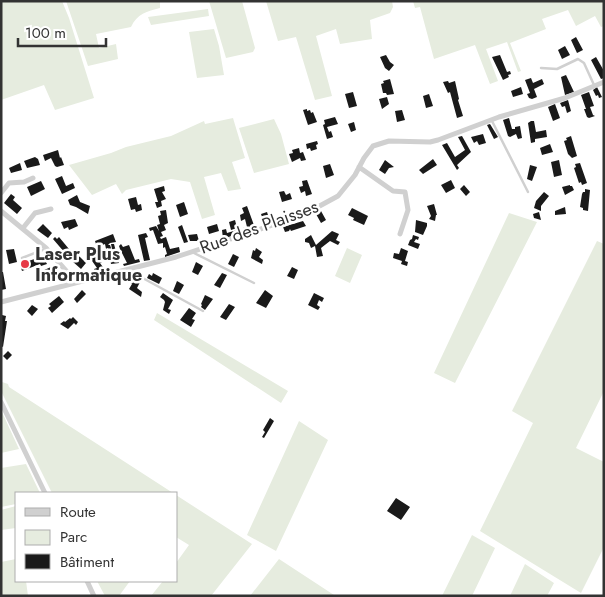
<svg xmlns="http://www.w3.org/2000/svg" width="605" height="597" viewBox="0 0 605 597" font-family="Jost,sans-serif">
<style>
.green{fill:#e6ecdf}
.building{fill:#1a1a1a}
.lines{fill:none;stroke-linecap:round;stroke-linejoin:round}
.service{stroke:#d0d0d0;stroke-width:2.5}
.minor{stroke:#d0d0d0;stroke-width:5}
.poi-dot{fill:#e63946;stroke:#fff;stroke-width:2}
.labels{text-anchor:middle;dominant-baseline:central;stroke-width:5;stroke-linejoin:round;paint-order:stroke}
.street-label{font-size:18px;fill:#333;stroke:#fff}
.poi-label{font-size:18px;font-weight:bold;fill:#333;stroke:#fff;text-anchor:start}
</style>
<rect width="100%" height="100%" fill="#fff"/>
<path class="green" d="M 1,1 L 62,1 L 69,18 L 94,98 L 55,110 L 44,85 L 1,100 Z
M 66,1 L 160,1 L 160,8 C 147,11 137,14 131,27 L 96,34 L 99,48 L 116,44 L 118,59 L 88,66 Z
M 209,1 L 242,1 L 255,48 L 253,52 L 226,58 Z
M 266,1 L 392,1 L 393,7 L 390,13 L 370,20 L 372,39 L 340,44 L 336,29 L 316,36 L 332,96 L 315,100 L 296,37 L 278,41 Z
M 413,1 L 604,1 L 604,26 L 601,27 L 595,16 L 576,26 L 568,10 L 542,19 L 546,29 L 510,43 L 521,71 L 518,72 L 507,42 L 486,49 L 498,81 L 490,84 L 475,45 L 434,59 L 420,7 L 415,8 Z
M 208,9 L 209,16 L 151,25 L 148,17 Z
M 214,29 L 219,46 L 224,75 L 197,78 L 189,32 Z
M 233,118 L 245,158 L 232,162 L 241,189 L 228,191 L 221,173 L 204,177 L 215,215 L 202,219 L 190,182 L 171,179 L 126,190 L 122,194 L 116,184 L 92,195 L 69,165 L 111,153 L 126,147 L 171,136 L 204,121 L 205,124 Z
M 274,119 L 281,134 L 289,164 L 254,173 L 239,128 Z
M 509,213 L 537,222 L 455,383 L 434,373 Z
M 597,241 L 604,244 L 604,391 L 576,448 L 604,462 L 604,547 L 581,593 L 480,531 L 533,423 L 512,411 Z
M 347,248 L 362,255 L 350,283 L 335,276 Z
M 157,313 L 288,391 L 281,403 L 154,320 Z
M 2,382 L 8,384 L 9,387 L 173,493 L 52,493 L 1,391 Z
M 1,410 L 19,449 L 1,453 Z
M 299,421 L 328,440 L 276,551 L 247,535 Z
M 26,464 L 40,493 L 16,493 L 16,504 L 1,507 L 1,468 Z
M 176,495 L 252,544 L 211,596 L 151,596 L 163,581 L 176,581 L 176,563 L 189,545 L 176,537 Z
M 16,506 L 16,528 L 1,530 L 1,510 Z
M 472,535 L 495,548 L 472,596 L 442,596 Z
M 16,559 L 16,581 L 26,581 L 28,596 L 1,596 L 1,562 Z
M 279,559 L 334,595 L 335,596 L 250,596 Z
M 525,564 L 554,583 L 547,596 L 510,596 Z
M 97,581 L 130,581 L 119,596 L 105,596 Z"/>
<path class="building" d="M 576,37 L 583,50 L 577,53 L 571,40 Z
M 565,46 L 570,55 L 562,59 L 558,50 Z
M 386,55 L 390,62 L 394,65 L 389,71 L 385,68 L 380,57 Z
M 500,55 L 507,72 L 510,71 L 511,74 L 508,75 L 509,77 L 503,80 L 492,57 Z
M 596,57 L 604,71 L 604,78 L 601,79 L 591,60 Z
M 566,75 L 574,92 L 565,95 L 561,77 Z
M 531,78 L 533,83 L 542,79 L 544,84 L 534,89 L 537,97 L 532,99 L 529,98 L 527,94 L 530,93 L 525,80 Z
M 390,79 L 394,94 L 387,95 L 386,93 L 383,93 L 381,84 L 384,83 L 383,81 Z
M 448,81 L 449,83 L 455,81 L 459,99 L 458,100 L 463,116 L 457,118 L 450,92 L 448,93 L 443,82 Z
M 521,87 L 523,94 L 513,97 L 511,91 Z
M 597,87 L 602,97 L 599,98 L 598,95 L 596,96 L 593,90 Z
M 353,92 L 357,106 L 349,108 L 345,94 Z
M 589,92 L 594,106 L 590,107 L 593,115 L 595,116 L 589,118 L 587,117 L 584,109 L 586,109 L 581,95 Z
M 429,94 L 433,106 L 426,108 L 423,96 Z
M 387,97 L 389,104 L 382,109 L 379,99 Z
M 568,100 L 571,111 L 567,113 L 565,106 L 562,107 L 560,103 Z
M 555,104 L 560,118 L 553,121 L 548,107 Z
M 307,109 L 307,111 L 310,110 L 311,113 L 313,112 L 317,122 L 308,125 L 303,110 Z
M 402,110 L 405,120 L 397,122 L 395,111 Z
M 335,117 L 338,124 L 327,127 L 329,132 L 331,131 L 333,137 L 327,139 L 323,125 L 325,124 L 324,120 Z
M 509,118 L 512,129 L 515,129 L 515,127 L 520,126 L 522,138 L 518,139 L 516,134 L 510,137 L 508,136 L 503,120 Z
M 531,121 L 534,121 L 536,132 L 546,130 L 547,137 L 535,139 L 535,142 L 531,143 L 528,123 Z
M 354,122 L 356,130 L 351,132 L 348,124 Z
M 490,124 L 498,137 L 494,139 L 487,125 Z
M 483,134 L 486,143 L 479,145 L 477,141 L 474,143 L 471,137 Z
M 462,136 L 471,152 L 457,165 L 459,168 L 457,170 L 442,145 L 447,143 L 455,157 L 465,150 L 458,137 Z
M 571,136 L 577,156 L 572,158 L 568,154 L 564,141 L 567,140 L 566,138 Z
M 317,141 L 318,144 L 316,145 L 317,149 L 311,151 L 310,148 L 307,149 L 306,144 Z
M 550,144 L 553,152 L 542,155 L 540,148 Z
M 299,148 L 300,153 L 303,152 L 306,160 L 301,161 L 300,158 L 292,162 L 289,154 L 293,153 L 292,150 Z
M 58,150 L 60,158 L 61,157 L 64,165 L 57,167 L 55,166 L 51,158 L 45,161 L 43,155 Z
M 35,157 L 38,159 L 40,165 L 27,168 L 24,161 Z
M 433,159 L 437,165 L 423,174 L 419,170 Z
M 385,160 L 394,167 L 389,168 L 385,174 L 379,170 Z
M 559,160 L 562,175 L 554,177 L 551,162 Z
M 20,163 L 22,170 L 11,173 L 9,168 Z
M 580,163 L 587,183 L 582,185 L 581,182 L 579,183 L 574,168 L 576,167 L 575,164 Z
M 330,164 L 334,175 L 326,178 L 323,166 Z
M 530,165 L 537,167 L 532,181 L 527,179 Z
M 62,176 L 66,186 L 73,183 L 75,188 L 62,194 L 55,179 Z
M 307,180 L 312,194 L 306,196 L 305,191 L 301,193 L 299,187 L 303,186 L 302,181 Z
M 451,180 L 455,188 L 446,193 L 441,185 Z
M 41,181 L 45,189 L 31,196 L 27,187 Z
M 464,185 L 470,192 L 466,196 L 460,189 Z
M 570,185 L 570,186 L 572,186 L 574,190 L 565,195 L 562,187 Z
M 164,186 L 165,191 L 162,192 L 166,199 L 161,201 L 162,206 L 157,208 L 155,202 L 158,202 L 154,189 Z
M 585,189 L 590,190 L 588,211 L 583,210 L 583,208 L 580,207 L 582,194 L 583,192 L 585,192 Z
M 284,191 L 286,195 L 290,193 L 292,199 L 282,202 L 279,192 Z
M 544,192 L 549,196 L 541,206 L 541,211 L 534,208 L 536,201 Z
M 11,194 L 15,197 L 13,200 L 22,208 L 17,214 L 4,203 Z
M 77,195 L 80,202 L 90,206 L 88,214 L 76,207 L 70,205 L 68,200 Z
M 136,197 L 138,205 L 141,204 L 142,210 L 136,212 L 135,209 L 131,210 L 128,199 Z
M 184,202 L 188,214 L 180,217 L 176,205 Z
M 434,204 L 437,215 L 436,215 L 435,221 L 429,219 L 431,216 L 427,206 Z
M 247,206 L 255,228 L 244,232 L 243,228 L 247,227 L 245,219 L 241,221 L 240,215 L 244,213 L 242,208 Z
M 565,207 L 566,214 L 555,215 L 555,211 Z
M 352,208 L 368,216 L 364,225 L 353,220 L 354,218 L 348,215 Z
M 166,210 L 168,223 L 164,225 L 166,230 L 161,232 L 163,236 L 160,237 L 161,239 L 166,237 L 170,249 L 179,247 L 180,252 L 165,257 L 165,255 L 167,254 L 165,247 L 163,248 L 163,243 L 158,244 L 153,230 L 150,231 L 149,228 L 156,226 L 159,231 L 157,225 L 160,224 L 158,216 L 161,215 L 160,211 Z
M 321,211 L 326,220 L 321,223 L 316,214 Z
M 267,212 L 269,218 L 263,220 L 261,214 Z
M 539,212 L 541,220 L 534,218 L 533,214 Z
M 75,219 L 78,226 L 69,230 L 68,227 L 64,229 L 61,222 Z
M 235,220 L 237,228 L 231,230 L 229,222 Z
M 416,220 L 427,223 L 427,226 L 423,235 L 415,232 Z
M 303,221 L 306,226 L 291,231 L 290,229 L 289,231 L 285,232 L 283,227 Z
M 43,224 L 52,233 L 48,238 L 37,230 Z
M 217,224 L 219,231 L 209,234 L 207,227 Z
M 182,225 L 188,242 L 184,243 L 178,227 Z
M 226,229 L 227,233 L 237,230 L 237,231 L 240,230 L 241,233 L 223,239 L 222,230 Z
M 332,231 L 339,234 L 336,240 L 340,242 L 338,245 L 330,241 L 321,248 L 323,256 L 317,257 L 315,246 L 311,248 L 309,243 L 305,242 L 305,239 L 311,235 L 316,245 Z
M 146,233 L 148,237 L 145,238 L 150,260 L 144,261 L 138,235 Z
M 113,234 L 116,242 L 110,243 L 108,245 L 110,245 L 113,254 L 111,244 L 114,244 L 119,263 L 111,264 L 108,248 L 106,249 L 105,244 L 97,247 L 95,241 Z
M 197,234 L 199,241 L 190,241 L 188,235 Z
M 413,235 L 419,237 L 418,240 L 416,239 L 414,242 L 420,244 L 418,249 L 408,245 L 410,240 L 412,239 Z
M 55,237 L 57,239 L 59,237 L 69,249 L 65,253 L 53,239 Z
M 121,244 L 123,247 L 129,245 L 135,260 L 139,259 L 140,262 L 124,266 L 123,264 L 127,263 L 120,249 L 119,246 Z
M 256,248 L 262,252 L 259,257 L 263,260 L 262,264 L 251,258 L 253,250 L 255,251 Z
M 401,248 L 408,251 L 405,261 L 408,262 L 407,266 L 401,264 L 402,261 L 393,258 L 394,253 L 399,254 Z
M 14,249 L 17,262 L 9,264 L 6,250 Z
M 233,254 L 239,257 L 234,267 L 228,264 Z
M 78,255 L 86,263 L 81,269 L 72,261 Z
M 43,256 L 47,264 L 41,266 L 40,264 L 22,271 L 20,264 Z
M 96,256 L 102,262 L 100,263 L 105,270 L 94,272 L 94,269 L 97,268 L 90,258 Z
M 196,262 L 203,266 L 198,275 L 192,272 Z
M 51,267 L 53,276 L 44,279 L 42,271 Z
M 292,267 L 298,270 L 294,279 L 287,276 Z
M 1,272 L 3,272 L 6,289 L 1,290 Z
M 153,273 L 162,278 L 159,284 L 147,278 L 149,274 L 152,276 Z
M 222,273 L 227,275 L 220,288 L 214,285 Z
M 133,278 L 140,282 L 137,288 L 142,292 L 141,297 L 129,289 L 132,284 L 128,279 Z
M 177,281 L 184,285 L 179,294 L 173,291 Z
M 82,290 L 86,294 L 77,303 L 74,299 Z
M 265,290 L 273,296 L 266,308 L 256,303 Z
M 163,293 L 173,300 L 168,309 L 171,310 L 169,314 L 163,310 L 165,302 L 164,300 L 160,297 Z
M 314,293 L 324,298 L 322,302 L 319,300 L 317,305 L 320,307 L 318,310 L 308,305 Z
M 205,295 L 213,299 L 205,310 L 201,307 L 202,305 L 201,304 Z
M 59,296 L 64,302 L 52,313 L 48,308 L 51,306 L 49,304 Z
M 229,304 L 235,307 L 226,320 L 220,317 Z
M 32,305 L 38,309 L 32,316 L 27,311 Z
M 189,308 L 196,313 L 192,319 L 195,320 L 191,327 L 180,320 Z
M 2,315 L 6,316 L 5,321 L 7,321 L 3,347 L 1,346 Z
M 73,317 L 78,322 L 76,325 L 74,323 L 68,329 L 60,324 L 64,321 L 65,322 L 70,318 L 71,319 Z
M 8,351 L 12,355 L 7,360 L 3,356 Z
M 270,418 L 274,421 L 264,438 L 262,437 L 265,432 L 263,430 Z
M 396,498 L 410,507 L 401,520 L 387,511 Z"/>
<g class="lines">
<path class="service" d="M 541,68 L 557,69 L 578,59 L 584,63 L 594,85
M 492,121 L 528,192
M 192,252 L 254,283
M 22,258 L 45,249
M 128,270 L 203,311"/>
<path class="minor" d="M 359,167 L 393,191 L 405,192 L 408,210 L 400,234
M 1,193 L 9,183 L 24,182 L 33,178
M 1,211 L 46,248 L 76,282
M 23,228 L 35,213 L 51,209
M 1,302 L 176,257 L 303,215 L 338,196 L 355,175 L 364,158 L 373,146 L 389,141 L 430,142 L 438,140 L 499,117 L 565,98 L 604,82
M 1,402 L 45,493
M 87,581 L 94,596"/>
</g>
<circle class="poi-dot" cx="25" cy="264" r="5"/>
<g class="labels">
<g class="street-label">
<text transform="translate(259 227) rotate(-20)">Rue des Plaisses</text>
</g>
<g class="poi-label">
<text x="35" y="254">Laser Plus<tspan x="35" dy="21">Informatique</tspan></text>
</g>
</g>
<rect width="605" height="597" fill="none" stroke="#333333" stroke-width="5"/>
<rect x="15" y="492" width="162" height="90" fill="#ffffff" stroke="#adadad"/>
<rect x="25" y="508" width="25" height="8" fill="#d0d0d0" stroke="#adadad"/>
<text x="60" y="517" font-size="15" fill="#333333">Route</text>
<rect x="25" y="530" width="25" height="15" fill="#e6ecdf" stroke="#adadad"/>
<text x="60" y="542" font-size="15" fill="#333333">Parc</text>
<rect x="25" y="554" width="25" height="15" fill="#1a1a1a" stroke="#adadad"/>
<text x="60" y="567" font-size="15" fill="#333333">Bâtiment</text>
<path d="M18 38v8h88v-8" fill="none" stroke="#333333" stroke-width="2.5"/>
<text x="25" y="38" font-size="15" fill="#333333" stroke="#ffffff" stroke-width="4" paint-order="stroke">100 m</text>
</svg>
